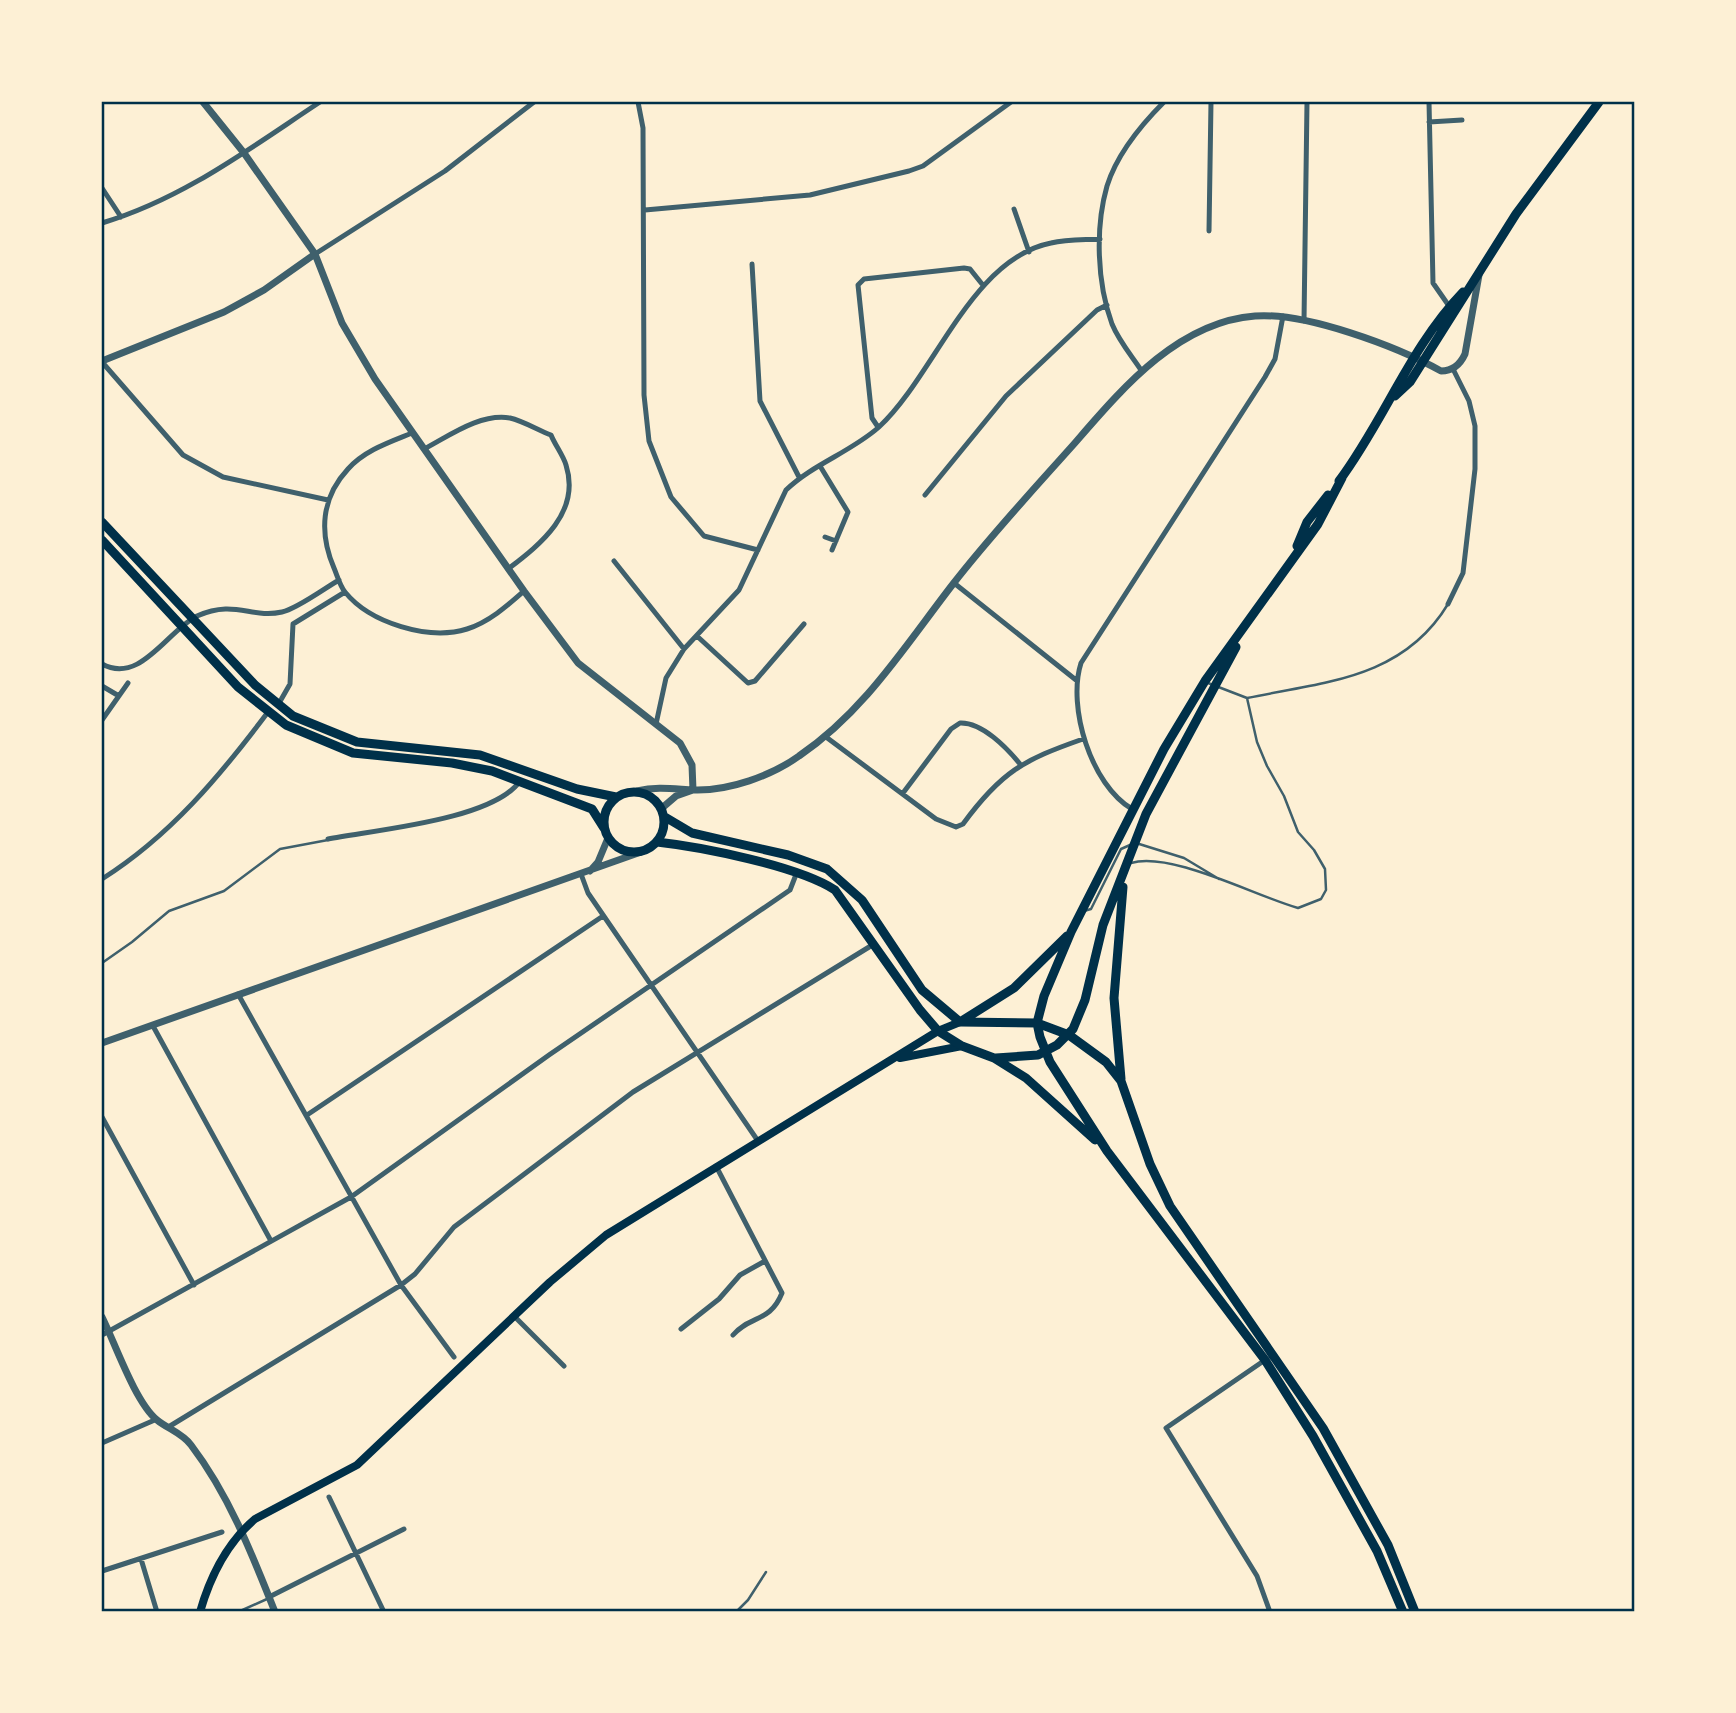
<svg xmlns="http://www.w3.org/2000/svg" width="1736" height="1713" viewBox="0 0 1736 1713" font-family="'Golos Text',sans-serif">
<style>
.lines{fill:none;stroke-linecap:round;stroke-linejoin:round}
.service{stroke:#3f606c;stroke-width:2.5}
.minor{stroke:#3f606c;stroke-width:5}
.tertiary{stroke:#3f606c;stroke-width:7}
.secondary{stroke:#003049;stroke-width:8}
.primary{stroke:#003049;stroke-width:9}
.neatline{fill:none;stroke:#003049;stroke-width:2.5}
</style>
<rect width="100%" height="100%" fill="#fdf0d5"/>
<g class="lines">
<path class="service" d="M 1208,683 L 1247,698
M 1247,698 C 1324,682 1403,679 1448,604
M 1136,843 L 1184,858 L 1219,879
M 1131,863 C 1171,851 1255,896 1298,908 L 1321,899 L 1326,890 L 1325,869 L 1314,850 L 1298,832 L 1284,796 L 1267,766 L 1257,742 L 1247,698
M 1084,911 L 1091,909 L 1121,849 L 1130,845
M 102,963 L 132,942 L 169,911 L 224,891 L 280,849 L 328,840
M 238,1612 L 267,1599
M 736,1612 L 748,1600 L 766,1572"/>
<path class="minor" d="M 638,102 L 643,128 L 644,395 L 649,441 L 671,497 L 704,536 L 758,550
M 1429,102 L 1433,283 L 1449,306
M 1429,122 L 1462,120
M 102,188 L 121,217
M 1014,209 L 1029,252
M 645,210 L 810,195 L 909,171 L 923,166 L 1011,102
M 102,223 C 183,199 250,148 320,102
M 1209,231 L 1211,102
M 315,254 L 445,171 L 534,102
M 752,264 L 760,401 L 799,477
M 1304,321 L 1307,102
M 102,362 L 183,455 L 223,477 L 328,500
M 1141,370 C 1131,355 1119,341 1112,324 C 1097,283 1095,228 1107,186 C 1117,154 1141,125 1164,102
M 878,427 L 872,418 L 858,285 L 864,279 L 964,268 L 970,269 L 982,284
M 412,433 C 390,442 365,450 348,469 C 321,498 319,533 334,568 C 337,575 340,586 345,592 C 370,623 429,641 467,629 C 489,622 507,606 524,591
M 424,449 C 449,436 480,413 510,418 C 523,421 538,430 551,435 C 555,445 563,455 566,465 C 581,512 541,544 508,569
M 820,466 L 848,512 L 832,550
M 925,495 L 1006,396 L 1097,310 L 1107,305
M 825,537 L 836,541
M 614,561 L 684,649
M 954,583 L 1076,680
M 1448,604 L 1463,573 L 1475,469 L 1475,426 L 1469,401 L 1453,369
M 698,637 L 748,683 L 755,681 L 804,624
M 102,664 C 140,685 167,631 197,616 C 235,599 251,619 282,612 C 297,609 325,588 339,580
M 102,686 L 119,696
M 278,705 L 290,684 L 293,624 L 345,592
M 102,720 L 128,683
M 656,724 L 666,678 L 684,649 L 739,590 L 786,490 C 813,464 851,452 879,427 C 935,375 971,259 1051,243 C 1067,239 1084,240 1100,239
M 826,737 L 936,819 L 956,827 L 963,824 C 1001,772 1023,760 1083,739
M 903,793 L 951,729 L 960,723 C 982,722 1007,748 1020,764
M 1132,809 C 1091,785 1067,707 1081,663 L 1265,377 L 1275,359 L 1283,316
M 328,839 C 374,830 493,820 520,781
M 581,874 L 588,893 L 758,1141
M 102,879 C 170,836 220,776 268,712
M 238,994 L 401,1285 L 454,1357
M 153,1026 L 271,1241
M 307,1115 L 603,916
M 102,1117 L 194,1285
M 716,1166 L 782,1293 C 770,1323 750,1315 733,1335
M 515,1317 L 564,1366
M 681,1329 L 719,1299 L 740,1275 L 765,1261
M 102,1335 L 351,1197 L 549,1055 L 790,890 L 797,872
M 1265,1360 L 1166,1428 L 1257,1576 L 1270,1612
M 170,1426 L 401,1285 L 415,1274 L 454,1227 L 633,1092 L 874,944
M 102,1443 L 157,1419
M 329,1497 L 384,1612
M 141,1559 L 157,1612
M 102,1571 L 222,1532
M 269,1597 L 404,1529"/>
<path class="tertiary" d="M 203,102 L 244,153 L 315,254 L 342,323 L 375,379 L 524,591 L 578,663 L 680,743 L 692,765 L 693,790
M 102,361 L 224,312 L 264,290 L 315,254
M 637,791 C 657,786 674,789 694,790 C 729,791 771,776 799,756 C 864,712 905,646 953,584 C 991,535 1033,490 1074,444 C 1121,390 1177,322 1255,316 C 1305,312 1396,346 1441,371 C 1453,371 1460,365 1465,354 L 1479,275
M 662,808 L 676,796 L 693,790
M 590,871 L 598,862 L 608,838
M 102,1043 L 641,852
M 102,1317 C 115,1343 135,1402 157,1420 C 168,1429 182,1433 191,1445 C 229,1495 252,1554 275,1612"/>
<path class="secondary" d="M 900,1058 L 962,1046
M 200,1612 C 210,1577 228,1542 255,1519 L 357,1465 L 550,1282 L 606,1235 L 938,1031 L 960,1022"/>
<path class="primary" d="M 1395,396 L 1410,382 L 1516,214 L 1599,102
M 1342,478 L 1318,524 L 1205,681 L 1164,749 L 1071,932 L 1044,996 L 1037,1023 L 1040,1037 L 1050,1062 L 1107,1151 L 1265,1360 L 1313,1436 L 1377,1551 L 1403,1612
M 1339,481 C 1384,421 1410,347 1463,292
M 102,522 L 255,685 L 293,716 L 357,742 L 480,755 L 577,789 L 616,797
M 102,540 L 238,687 L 286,725 L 353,753 L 452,763 L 492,771 L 592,809 L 604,828
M 1297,546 L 1307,522 L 1328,495
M604 822a30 30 0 1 1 60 0a30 30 0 1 1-60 0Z
M 665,817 L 692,833 L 788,855 L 827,869 L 862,900 L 922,990 L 960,1022 L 1037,1023 L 1069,1035 L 1106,1062 L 1121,1081 L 1150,1164 L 1170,1206 L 1323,1428 L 1388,1545 L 1415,1612
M 657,842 C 702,847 798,866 835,890 L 920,1010 L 938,1031 L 962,1046 L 994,1058 L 1026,1078 L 1095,1140
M 960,1022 L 1014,988 L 1067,936
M 996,1058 L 1038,1055 L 1057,1045 L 1073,1029 L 1085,1000 L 1103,925 L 1146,814 L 1236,647
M 1121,1079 L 1114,998 L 1123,887"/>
</g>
<rect width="1736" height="1713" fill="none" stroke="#fdf0d5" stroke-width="206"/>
<rect x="103" y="103" width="1530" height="1507" class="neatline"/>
</svg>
